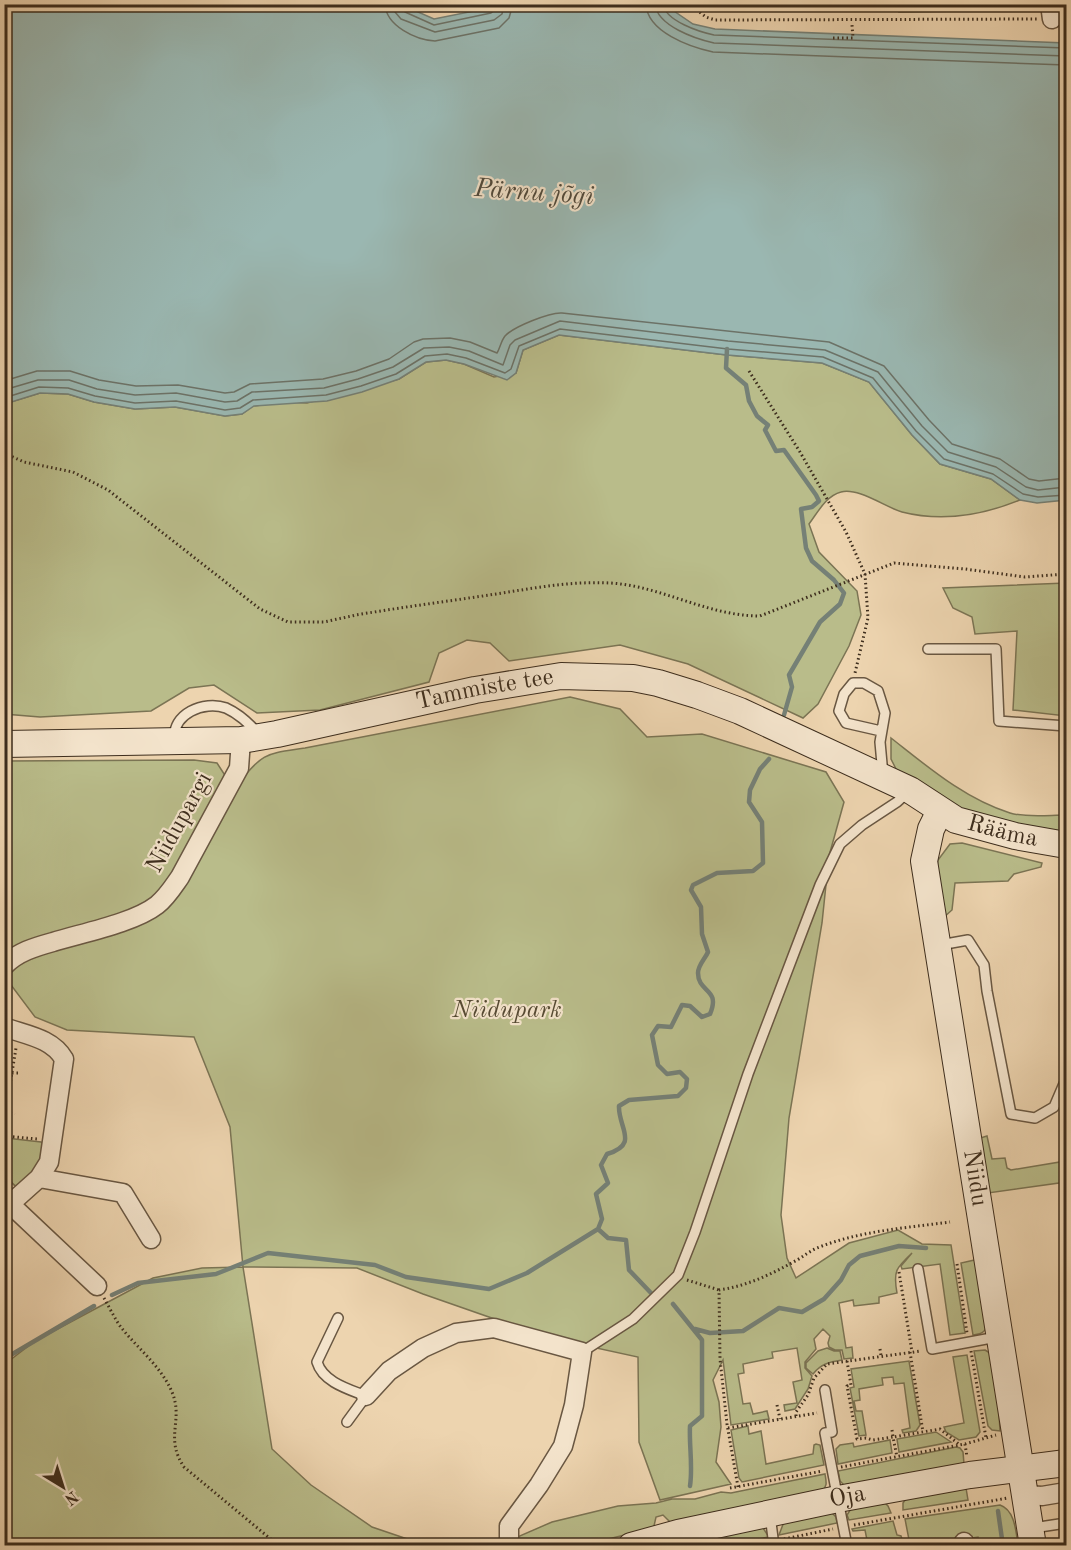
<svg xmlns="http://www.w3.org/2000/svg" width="1071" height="1550" viewBox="0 0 1071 1550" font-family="'Old Standard TT',serif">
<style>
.green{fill:#b9bc8a;stroke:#7b7454;stroke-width:1.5}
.water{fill:#9ab7b1;stroke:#758076;stroke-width:1.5}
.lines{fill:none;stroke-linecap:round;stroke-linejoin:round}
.shore{stroke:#6c7267;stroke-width:1.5}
.stream{stroke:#758076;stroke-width:4.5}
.lane-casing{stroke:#695742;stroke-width:12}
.street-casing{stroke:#695742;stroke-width:21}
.secondary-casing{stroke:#3d2d1d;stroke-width:28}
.path{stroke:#3d2d1d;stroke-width:3;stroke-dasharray:1.5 3;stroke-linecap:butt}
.lane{stroke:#f3e3cb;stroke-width:9}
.street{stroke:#f3e3cb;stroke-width:18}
.secondary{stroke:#f3e3cb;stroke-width:26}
.labels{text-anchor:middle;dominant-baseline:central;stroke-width:4.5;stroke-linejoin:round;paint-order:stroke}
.street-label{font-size:24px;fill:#3d2d1d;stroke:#f3e3cb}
.park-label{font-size:24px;font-style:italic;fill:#564a33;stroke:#f3e3cb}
.water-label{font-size:26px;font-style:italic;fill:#50493b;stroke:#f3e3cb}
</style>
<rect width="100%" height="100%" fill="#edd4af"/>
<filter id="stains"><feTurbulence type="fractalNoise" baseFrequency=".00333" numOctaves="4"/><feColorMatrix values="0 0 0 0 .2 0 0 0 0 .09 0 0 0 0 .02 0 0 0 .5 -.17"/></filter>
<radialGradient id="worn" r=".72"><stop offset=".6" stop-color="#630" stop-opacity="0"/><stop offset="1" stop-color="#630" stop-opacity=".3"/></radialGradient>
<path class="green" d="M 898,5 L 963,5 L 964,11 L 899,12 Z
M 559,335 L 727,355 L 822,363 L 869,382 L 912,435 L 940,464 L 991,479 L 1020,500 C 983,515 941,522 902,512 C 887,508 858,487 841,492 C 826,496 818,512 809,524 L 819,552 L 857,591 L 861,615 L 849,646 L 818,704 L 803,718 L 688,664 L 620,645 L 509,661 L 490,643 L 467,640 L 439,653 L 429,682 L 320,710 L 257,713 L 214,685 L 189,688 L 151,711 L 40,717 L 4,714 L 4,404 L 40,393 L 68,394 L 94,402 L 135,409 L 175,407 L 225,416 L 242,414 L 253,406 L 284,402 L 307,403 L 399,379 L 426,362 L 446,360 L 464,364 L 494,377 L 516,373 L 523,350 Z
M 1066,583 L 1066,716 L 1013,710 L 1017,631 L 975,634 L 972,617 L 953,608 L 943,588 Z
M 570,697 L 620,709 L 647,737 L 702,734 L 826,772 L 844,802 L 829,856 L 822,923 L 789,1118 L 781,1215 L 787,1258 L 796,1278 L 849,1243 L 898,1230 L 922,1244 L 951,1245 L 965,1333 L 950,1335 L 940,1264 L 902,1269 L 901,1266 L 912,1253 C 896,1268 893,1271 897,1293 L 879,1297 L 879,1303 L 854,1306 L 853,1300 L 839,1303 L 846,1348 L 852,1347 L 853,1358 L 844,1359 L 842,1350 L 835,1350 L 829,1347 L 828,1343 L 830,1336 L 823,1329 L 814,1339 L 816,1349 L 805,1362 L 805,1368 L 812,1376 L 808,1389 L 795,1409 L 785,1411 L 784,1405 L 797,1403 L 793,1382 L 802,1380 L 797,1348 L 772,1352 L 773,1358 L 743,1364 L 744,1373 L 738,1374 L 743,1404 L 750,1403 L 753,1414 L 767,1411 L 769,1419 L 731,1425 L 723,1360 L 713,1380 L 719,1402 L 721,1427 L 716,1462 L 731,1484 L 660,1500 L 639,1442 L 638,1357 L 546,1337 L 423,1294 L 357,1268 L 243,1267 L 272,1449 L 311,1485 L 372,1527 L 425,1545 L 5,1545 L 5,1364 L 35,1341 L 153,1278 L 202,1268 L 243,1267 L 230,1127 L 194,1037 L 67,1030 L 35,1017 L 5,977 L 5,761 L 194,760 L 217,763 L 226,777 L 238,784 C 263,752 266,754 305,748 Z
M 891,738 C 928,767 965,799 1010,813 C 1027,818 1049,815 1066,815 L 1066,832 L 1044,830 L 964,810 L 897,771 L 891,759 Z
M 962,843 L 1042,863 L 1041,867 L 1014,874 L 1008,881 L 955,883 L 952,910 L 944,917 L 936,875 L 938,860 L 950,844 Z
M 987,1136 L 992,1159 L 1005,1158 L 1007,1168 L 1011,1170 L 1066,1161 L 1066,1182 L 988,1193 L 977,1139 Z
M 6,1138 L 41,1142 L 47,1146 L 43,1164 L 18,1188 C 2,1178 1,1154 6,1138 Z
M 979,1259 L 988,1325 C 984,1333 981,1334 973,1335 L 961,1263 Z
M 827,1348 L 834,1351 L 840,1351 L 842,1360 C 829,1362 821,1364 813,1374 L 806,1368 L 806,1363 L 818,1351 Z
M 985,1350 L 993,1355 L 998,1395 L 1000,1431 L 992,1430 L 988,1426 L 974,1351 Z
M 967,1355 L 980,1432 L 976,1437 L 959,1440 L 946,1432 L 944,1427 L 964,1423 L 953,1357 Z
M 909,1361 L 920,1425 L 916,1431 L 903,1433 L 902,1430 L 910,1428 L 904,1383 L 894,1384 L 893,1377 L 882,1378 L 883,1385 L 859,1389 L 860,1400 L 854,1401 L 856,1411 L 862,1411 L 866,1435 L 859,1436 L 850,1388 L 854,1387 L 851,1369 Z
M 748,1426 L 749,1434 L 761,1431 L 766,1464 L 813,1454 L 814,1445 L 816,1444 L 820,1445 L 824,1465 L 742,1482 L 739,1478 L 731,1430 Z
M 936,1432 L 951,1442 L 899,1452 L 897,1439 Z
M 890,1440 L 892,1453 L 838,1464 L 836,1449 L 840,1445 L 853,1443 L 854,1447 Z
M 956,1447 L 960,1448 L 963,1452 L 964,1464 L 844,1485 L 840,1481 L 838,1471 Z
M 825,1474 C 826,1481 828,1486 822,1491 L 671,1523 L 663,1515 L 656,1517 L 654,1526 L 649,1529 L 584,1545 L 519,1545 L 515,1538 L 552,1522 L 618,1506 L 656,1503 L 672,1499 L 695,1499 L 721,1492 L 731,1493 Z
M 966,1488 L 968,1500 L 903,1510 L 903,1503 L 907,1497 Z
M 884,1502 L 888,1506 L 891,1513 L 849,1520 L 847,1515 L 852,1507 Z
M 1000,1505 C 1015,1510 1016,1532 1018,1545 L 979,1545 L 978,1537 L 960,1540 L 957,1545 L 955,1539 L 910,1545 L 905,1519 Z
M 831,1512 L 836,1517 L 837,1523 L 779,1535 L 785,1519 Z
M 893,1521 L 897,1535 L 901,1536 L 904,1545 L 868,1545 L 865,1530 L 853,1531 L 852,1529 Z
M 763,1528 L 769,1537 L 725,1545 L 702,1545 L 733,1531 Z"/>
<path class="water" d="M 402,5 L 434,19 L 504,5 L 665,5 L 693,24 L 715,29 L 1066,43 L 1066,500 L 1037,503 L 1020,500 L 991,479 L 940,464 L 912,435 L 869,382 L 822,363 L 727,355 L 559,335 L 523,350 L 516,373 L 507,380 L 464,364 L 446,360 L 426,362 L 399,379 L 362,392 L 327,401 L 254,406 L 242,414 L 225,416 L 175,407 L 135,409 L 94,402 L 68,394 L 40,393 L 5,404 L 5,5 Z"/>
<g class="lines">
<path class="shore" d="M 385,4 C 386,26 416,40 435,41 L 499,28 L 509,18 L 513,4
M 394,4 L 395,12 L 401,19 L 435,32 L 494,20 L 502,14 L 504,4
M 402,4 L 405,12 L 434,25 L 491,13 L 495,10 L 496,4
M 646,4 C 647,32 690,47 713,52 L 1066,65
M 655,4 C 657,26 696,39 714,43 L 1066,56
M 663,4 C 665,21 700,32 714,35 L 1066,48
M 4,381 L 37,371 L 70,371 L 99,380 L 136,386 L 178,385 L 225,393 L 234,392 L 250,384 L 323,379 L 356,371 L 389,359 L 414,342 L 423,339 L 450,338 L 470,342 L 497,353 C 500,348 501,341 505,336 C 513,327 550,312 562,313 L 829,342 L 884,366 L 929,420 L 952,444 L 1000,459 L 1029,479 L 1039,481 L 1066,478
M 4,390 L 38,380 L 69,380 L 97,389 L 135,395 L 176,393 L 225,402 L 237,401 L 252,392 L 324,388 L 358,379 L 393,367 L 424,348 L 449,347 L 469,351 L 503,365 L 510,345 L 515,340 L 560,321 L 728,341 L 825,350 L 878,372 L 922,426 L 948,452 L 996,467 L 1026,487 L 1038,490 L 1066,487
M 4,398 L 39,387 L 68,388 L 95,396 L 135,403 L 176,401 L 225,410 L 240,408 L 253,400 L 326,395 L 361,386 L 396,374 L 425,356 L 447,354 L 466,358 L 505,373 L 511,369 L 519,346 L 560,329 L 728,349 L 823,357 L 873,378 L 916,431 L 944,459 L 993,474 L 1023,494 L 1038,497 L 1066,495"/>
<path class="stream" d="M 727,349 L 726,368 L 746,385 L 749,401 L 757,416 L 768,425 L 765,430 L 776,451 L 784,450 L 816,495 L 819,501 L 812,507 L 801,509 L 806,548 L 812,561 L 834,580 L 844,593 L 840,604 L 820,622 L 789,675 L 792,687 L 784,715
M 651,1293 L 629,1270 L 626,1240 L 608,1238 L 598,1229 L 602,1219 L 596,1194 L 608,1183 L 601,1165 L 607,1154 C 640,1144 618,1128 619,1106 L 629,1100 L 678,1096 L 686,1088 L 687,1079 L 680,1072 L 667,1074 L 658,1065 L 652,1035 L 658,1026 L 671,1027 L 682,1005 L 690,1006 L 702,1017 L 710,1014 C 721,988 698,993 698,973 C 698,965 705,959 708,952 L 702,934 L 701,907 L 691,890 L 693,885 L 717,873 L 753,871 L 763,863 L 762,822 L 749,802 L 750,790 L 760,769 L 769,759
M 112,1295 L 138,1283 L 216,1274 L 268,1253 L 375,1265 L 406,1277 L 489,1289 L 527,1273 L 598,1229
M 673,1304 L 702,1340 L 702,1416 L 690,1426 C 689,1446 693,1466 690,1486
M 695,1329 L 710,1333 L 743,1331 L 779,1308 L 802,1312 L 824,1299 L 841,1280 L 849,1265 L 860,1256 L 899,1246 L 926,1248
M 4,1359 L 94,1306
M 998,1511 L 1003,1546"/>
<defs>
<path id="lane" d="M 928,649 L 996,649 L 999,721 L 1066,726
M 881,731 L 846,723 L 839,711 L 844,694 L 853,683 L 864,683 L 878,691 L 885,713 L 880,742 L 883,775
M 175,740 C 171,714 204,700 226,708 C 239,714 250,724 259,735
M 940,945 L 968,940 L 984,965 L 987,991 L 1011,1114 L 1035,1118 L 1054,1107 L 1066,1079
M 918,1269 L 932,1349 L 997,1337
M 338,1318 L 317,1362 C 323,1382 348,1389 366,1396 L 347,1422
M 582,1352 L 633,1319 L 678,1275 L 695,1232 L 748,1074 L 820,885 L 840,844 L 862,825 L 897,802 L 908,792
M 825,1390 L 832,1432 L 825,1433 L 847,1546
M 770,1515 L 774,1546
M 1033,1528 L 1066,1523"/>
<path id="street" d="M 1050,4 L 1052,19
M 4,966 C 17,952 35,947 53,942 C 82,933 134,923 157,905 C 167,897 173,887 180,877 L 239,768 L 241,740
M 4,1027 C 26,1035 52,1038 64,1059 L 49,1162 L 39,1178 L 10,1204 L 97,1286
M 39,1178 L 123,1193 L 151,1239
M 366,1396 L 389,1371 L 423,1348 L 456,1333 L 494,1328 L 582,1352 L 574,1405 L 563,1446 L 539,1485 L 509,1526 L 509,1546
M 1025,1495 L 1042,1496 L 1066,1492
M 964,1542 L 965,1546"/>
<g id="secondary">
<path id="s1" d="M 4,744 L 241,740 L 277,734 L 475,690 L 561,676 L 633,678 L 658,683 L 697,695 L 740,711 L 910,790 L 956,820 L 1015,836 L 1066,845"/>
<path id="s2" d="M 940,811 L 931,829 L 924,861 L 1033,1546"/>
<path id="s3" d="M 631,1546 L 678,1533 L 838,1499 L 970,1475 L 1066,1463"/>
</g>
</defs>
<use href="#lane" class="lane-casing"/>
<use href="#street" class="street-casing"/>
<use href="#secondary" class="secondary-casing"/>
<path class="path" d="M 689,4 L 706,17 L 715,20 L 1038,19
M 833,38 L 853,38 L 852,25
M 749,371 L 800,452 L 846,532 L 865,574 L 868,618 L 855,673
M 4,453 L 24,462 L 73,472 L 108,490 L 260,609 L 288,622 L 324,622 L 356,615 C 403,607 450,601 496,594 C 534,588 571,581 610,583 C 662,586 707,616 760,616 L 894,563 L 965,569 L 1025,577 L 1066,574
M 12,1073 L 20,1073
M 6,1113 L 15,1114
M 4,1121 L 16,1048
M 4,1136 L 37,1139
M 957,1264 L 967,1333
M 899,1272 L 912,1352
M 687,1280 L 719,1290
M 104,1298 C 109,1307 114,1317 120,1326 C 137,1348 161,1366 172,1392 C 184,1421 164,1437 184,1467 L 279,1546
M 880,1349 L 881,1356
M 971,1351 L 986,1438
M 910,1352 L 923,1432
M 847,1361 L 851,1385 L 847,1386 L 857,1439 L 866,1438 L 873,1440 L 893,1437 L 897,1457
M 777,1405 L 780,1419
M 796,1416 L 796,1412 L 808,1395 L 814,1378 L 827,1364 L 921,1351
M 728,1428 L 817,1413
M 892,1430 L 893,1437 L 940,1429 L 960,1445
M 965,1444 L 967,1457
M 841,1467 L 965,1444 L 996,1435
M 738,1487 L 727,1424 L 720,1359 L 719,1290 C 747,1286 772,1274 797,1260 C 804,1256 810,1251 817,1248 C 859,1231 905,1228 950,1222
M 730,1488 L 823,1471
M 854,1525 L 1008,1498
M 784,1539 L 833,1529
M 750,1546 L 763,1543"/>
<use href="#lane" class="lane"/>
<use href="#street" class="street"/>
<use href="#secondary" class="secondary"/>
</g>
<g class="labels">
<g class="street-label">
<text stroke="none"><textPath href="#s1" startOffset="486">Tammiste tee</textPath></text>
<text transform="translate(180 823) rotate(-61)">Niidupargi</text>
<text stroke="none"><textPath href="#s1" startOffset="1038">Rääma</textPath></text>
<text stroke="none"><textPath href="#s2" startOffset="374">Niidu</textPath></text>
<text stroke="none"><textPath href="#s3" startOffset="222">Oja</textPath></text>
</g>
<g class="park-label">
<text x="507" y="1011">Niidupark</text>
</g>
<g class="water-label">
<text transform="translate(534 193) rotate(4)">Pärnu jõgi</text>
</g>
</g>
<rect width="1071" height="1550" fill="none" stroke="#edd4af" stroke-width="24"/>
<rect x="6" y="6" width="1059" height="1538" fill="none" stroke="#3d2d1d" stroke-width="3"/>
<rect x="12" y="12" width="1047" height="1526" fill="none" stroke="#3d2d1d" stroke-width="1.5"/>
<g transform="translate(63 1487) rotate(142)" stroke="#f3e3cb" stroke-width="4.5" paint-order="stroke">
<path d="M0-4.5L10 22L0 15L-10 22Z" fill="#3d2d1d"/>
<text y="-9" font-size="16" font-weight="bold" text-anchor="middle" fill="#3d2d1d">N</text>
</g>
<rect width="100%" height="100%" filter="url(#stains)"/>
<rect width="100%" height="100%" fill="url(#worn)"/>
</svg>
